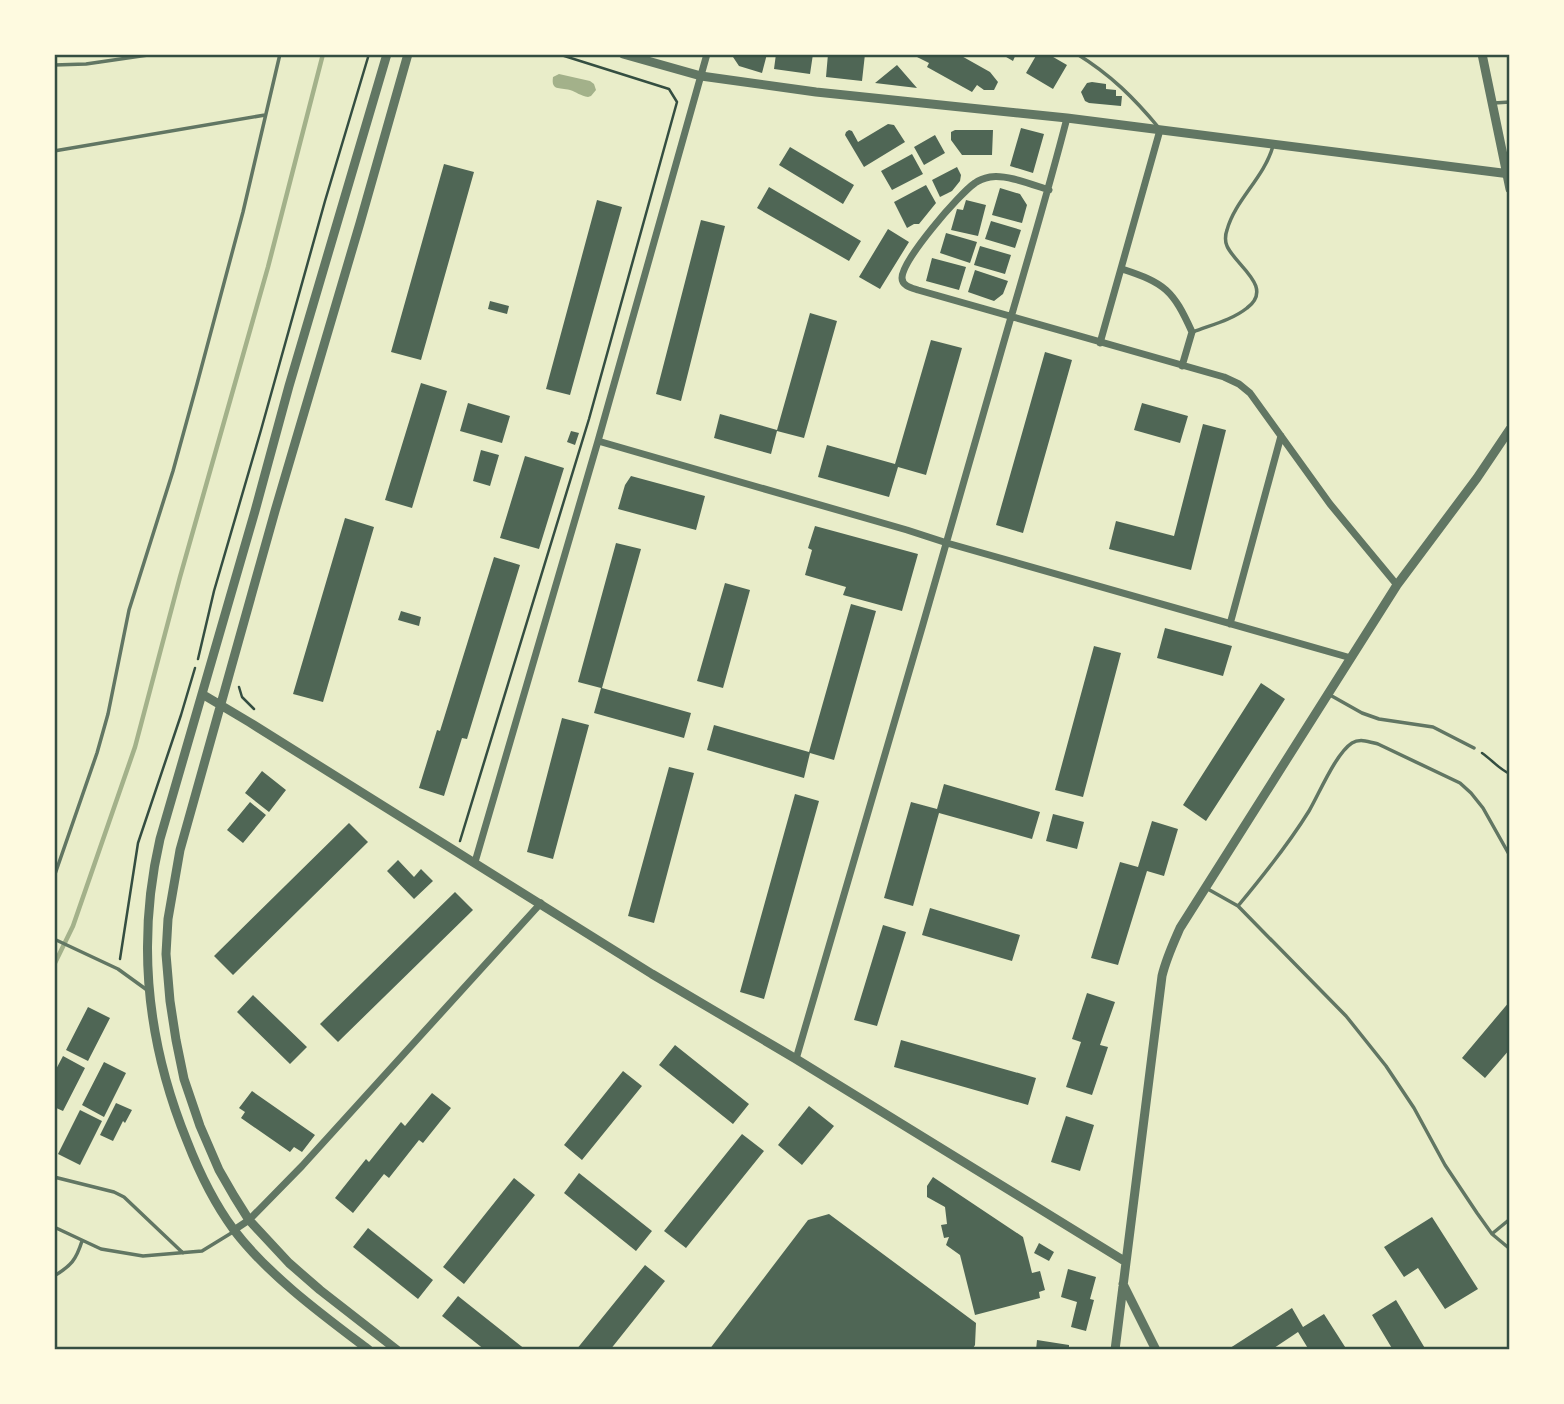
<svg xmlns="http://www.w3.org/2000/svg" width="1564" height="1404" viewBox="0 0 1564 1404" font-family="'DM Sans',sans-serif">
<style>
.water{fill:#a3b18a}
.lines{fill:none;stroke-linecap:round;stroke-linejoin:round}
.stream{stroke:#a3b18a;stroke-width:4.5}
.building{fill:#4f6655}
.path{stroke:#344e41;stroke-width:2.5}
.service{stroke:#617663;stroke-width:3.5}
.minor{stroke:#617663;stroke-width:7}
.tertiary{stroke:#617663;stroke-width:9}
.neatline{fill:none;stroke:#344e41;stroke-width:2.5}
</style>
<rect width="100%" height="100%" fill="#e9edc9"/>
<path class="water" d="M 559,74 L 590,81 L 594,84 L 596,90 L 591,96 L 588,97 C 581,96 576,92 570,90 C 559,87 551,91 553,77 Z"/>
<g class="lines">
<path class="stream" d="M 54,965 L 73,926 L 135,747 L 180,577 L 268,267 L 323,54"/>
</g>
<path class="building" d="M 734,54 L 767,54 L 762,73 L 739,66 L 733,57 Z
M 776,54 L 813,54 L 810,74 L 774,69 Z
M 828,54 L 865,54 L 862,81 L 826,77 Z
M 918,54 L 958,54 L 990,72 L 998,82 L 994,90 L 984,90 L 977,85 L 972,92 L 927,67 L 929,63 L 917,57 Z
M 1001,54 L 1016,54 L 1013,61 Z
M 1037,54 L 1048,54 L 1067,65 L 1053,89 L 1026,73 Z
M 897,65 L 917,88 L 875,83 Z
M 1092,82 L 1106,84 L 1106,89 L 1116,90 L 1116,96 L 1122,96 L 1121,106 L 1089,103 L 1085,101 L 1081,92 L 1087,83 Z
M 888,124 L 894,125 L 905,142 L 864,167 L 845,135 L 846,132 L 849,130 L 852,131 L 858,142 Z
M 1021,128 L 1044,134 L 1033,173 L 1010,166 Z
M 955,130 L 993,130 L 992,155 L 962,155 L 951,140 L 951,132 Z
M 935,135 L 945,153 L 924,165 L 914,147 Z
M 790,147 L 854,185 L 843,204 L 779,165 Z
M 912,154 L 923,174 L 892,190 L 881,171 Z
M 444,164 L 474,172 L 421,360 L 391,352 Z
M 957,167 L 961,175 L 960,181 L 952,191 L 940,197 L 932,180 Z
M 926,185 L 936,203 L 919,224 L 914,224 L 907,228 L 894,202 Z
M 769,187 L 861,241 L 849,261 L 757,208 Z
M 1000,188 L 1020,194 L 1027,205 L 1022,223 L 992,215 Z
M 597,200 L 622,207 L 570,395 L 546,389 Z
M 966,200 L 986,205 L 978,236 L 951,230 L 957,209 L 963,210 Z
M 701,220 L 725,226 L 681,401 L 656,394 Z
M 991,221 L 1021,230 L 1015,248 L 985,239 Z
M 888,229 L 909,242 L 880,289 L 859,277 Z
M 946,233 L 977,242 L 970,263 L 940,253 Z
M 980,246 L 1011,255 L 1005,274 L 974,265 Z
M 932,258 L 966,267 L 959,290 L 926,281 Z
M 975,270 L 1008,281 L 1003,294 L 994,301 L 968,292 Z
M 490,301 L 509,306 L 507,314 L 488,309 Z
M 810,313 L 837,321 L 804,438 L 777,431 L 771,454 L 714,438 L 720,414 L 777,430 Z
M 931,340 L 962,348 L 926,475 L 898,467 L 889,497 L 818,477 L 827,445 L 895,464 Z
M 1045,352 L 1072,360 L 1023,533 L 996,525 Z
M 421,383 L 447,391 L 412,508 L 385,500 Z
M 468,403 L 510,416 L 502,443 L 460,431 Z
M 1142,403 L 1188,416 L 1180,443 L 1134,430 Z
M 1203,424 L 1226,430 L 1191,570 L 1109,549 L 1116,521 L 1174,536 Z
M 571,431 L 579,433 L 575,445 L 567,442 Z
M 481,450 L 499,455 L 490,486 L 473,481 Z
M 525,456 L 564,468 L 539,549 L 500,538 Z
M 631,476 L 705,496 L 696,530 L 618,509 L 625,485 Z
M 345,518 L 374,527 L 323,702 L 293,694 Z
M 815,526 L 918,554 L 902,611 L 843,595 L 846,587 L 805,575 L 812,550 L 808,548 Z
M 616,543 L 641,549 L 602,688 L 691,713 L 684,738 L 594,713 L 601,688 L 578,682 Z
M 494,557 L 520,565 L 467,739 L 462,738 L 444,796 L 419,788 L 437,730 L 440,731 Z
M 725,583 L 750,590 L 723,688 L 697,681 Z
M 851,604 L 876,611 L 834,760 L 810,753 L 804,778 L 707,750 L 714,725 L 809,752 Z
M 401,611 L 421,617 L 419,626 L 398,620 Z
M 1165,628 L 1232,646 L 1223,676 L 1157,658 Z
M 1094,646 L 1121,653 L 1083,797 L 1055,790 Z
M 1261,683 L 1285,699 L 1206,821 L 1183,805 Z
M 562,718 L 589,725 L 553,859 L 527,852 Z
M 669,767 L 694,773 L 654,923 L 628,916 Z
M 262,771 L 286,790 L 269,812 L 245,793 Z
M 944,784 L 1040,812 L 1032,839 L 939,813 L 913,906 L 884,898 L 911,802 L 937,809 Z
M 795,794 L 819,801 L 764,999 L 740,992 Z
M 250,802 L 266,815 L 243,843 L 227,830 Z
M 1053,814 L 1084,822 L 1077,849 L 1046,841 Z
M 1152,821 L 1178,829 L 1164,876 L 1147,871 L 1118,965 L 1091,958 L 1120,862 L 1138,867 Z
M 349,823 L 368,842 L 233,975 L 214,956 Z
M 398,860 L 414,877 L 421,869 L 433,881 L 414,899 L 387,871 Z
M 455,892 L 473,910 L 338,1042 L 320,1024 Z
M 930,908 L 1020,935 L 1012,961 L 922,935 Z
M 883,925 L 906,932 L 877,1026 L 854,1020 Z
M 1087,993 L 1115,1002 L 1100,1045 L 1108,1047 L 1092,1095 L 1066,1087 L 1081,1042 L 1072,1039 Z
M 253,995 L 307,1047 L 290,1064 L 237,1012 Z
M 1510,1001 L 1510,1049 L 1485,1078 L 1462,1058 Z
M 88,1007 L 110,1018 L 88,1061 L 66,1050 Z
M 901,1040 L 1036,1078 L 1028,1105 L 894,1067 Z
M 675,1045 L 749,1104 L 733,1124 L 659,1065 Z
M 63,1056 L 85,1068 L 63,1111 L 54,1107 L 54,1073 Z
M 104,1062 L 126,1073 L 104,1117 L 82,1105 Z
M 623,1071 L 642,1086 L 582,1160 L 564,1145 Z
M 252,1091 L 315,1135 L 302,1152 L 294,1147 L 290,1152 L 241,1118 L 245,1112 L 239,1108 Z
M 432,1093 L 451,1108 L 423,1143 L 419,1140 L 389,1178 L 384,1174 L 353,1213 L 335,1198 L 366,1159 L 369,1162 L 401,1122 L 405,1126 Z
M 116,1103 L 132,1110 L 125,1123 L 123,1121 L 113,1141 L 100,1135 Z
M 809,1106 L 834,1126 L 802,1165 L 778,1145 Z
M 80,1110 L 102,1121 L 80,1165 L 58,1154 Z
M 1066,1116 L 1094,1125 L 1080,1171 L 1051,1162 Z
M 742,1134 L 764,1151 L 686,1248 L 664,1231 Z
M 579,1173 L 652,1231 L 636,1251 L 564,1193 Z
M 933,1177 L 1023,1237 L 1032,1273 L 1040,1271 L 1045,1290 L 1039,1292 L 1040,1298 L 975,1315 L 960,1255 L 946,1245 L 949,1237 L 944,1238 L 941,1225 L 947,1224 L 945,1207 L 927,1197 L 927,1186 Z
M 514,1178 L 535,1195 L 464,1284 L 443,1267 Z
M 829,1214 L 976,1323 L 975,1345 L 972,1350 L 709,1350 L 808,1220 Z
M 1432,1217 L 1478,1289 L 1445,1309 L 1418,1268 L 1404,1277 L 1384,1247 Z
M 368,1228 L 433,1280 L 418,1299 L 353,1247 Z
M 1039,1243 L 1054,1252 L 1049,1261 L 1034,1253 Z
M 645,1265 L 665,1281 L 610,1350 L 576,1350 Z
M 1068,1269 L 1096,1277 L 1090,1299 L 1094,1300 L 1086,1331 L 1071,1327 L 1077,1302 L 1061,1297 Z
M 458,1296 L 526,1350 L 485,1350 L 442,1316 Z
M 1396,1300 L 1426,1350 L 1393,1350 L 1372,1315 Z
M 1292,1308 L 1303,1327 L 1324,1314 L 1347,1350 L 1309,1350 L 1298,1332 L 1271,1350 L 1227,1350 Z
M 1037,1340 L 1069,1345 L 1069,1350 L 1036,1350 Z"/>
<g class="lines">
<path class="path" d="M 198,659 L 214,591 L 261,430 L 325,201 L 369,54
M 239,687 L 242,697 L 254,709
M 1482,753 C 1492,760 1499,769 1510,774
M 460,841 L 589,419 L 677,102 L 669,89 L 558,54
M 120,959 L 138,843 L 181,715 L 195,668"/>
<path class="service" d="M 1077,54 C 1111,75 1134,98 1159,128
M 54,65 L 86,64 L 155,54
M 1494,103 L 1510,102
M 54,151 L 265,115
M 1193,332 C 1211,325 1232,320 1247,308 C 1275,287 1235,265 1227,246 C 1225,242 1225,235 1227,230 C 1235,200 1264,178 1273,146
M 1330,695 L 1362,713 L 1379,719 L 1433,727 L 1474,748
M 54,877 L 97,753 L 108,714 L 129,610 L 173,471 L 197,384 L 243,212 L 280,54
M 1206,888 L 1238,906 L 1346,1016 L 1386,1066 L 1414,1108 L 1445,1165 L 1477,1213 L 1492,1234 L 1510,1249
M 1238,906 C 1263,876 1288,845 1309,811 C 1319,794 1336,753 1352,743 C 1360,738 1370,742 1378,744 L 1460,783 L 1471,793 L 1483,808 L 1510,856
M 54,939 L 118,969 L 147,990
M 54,1177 L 114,1192 L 124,1197 L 183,1253
M 54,1227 L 101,1249 L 143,1256 L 202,1251 L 233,1232
M 1493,1233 L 1510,1219
M 54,1276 C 71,1266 76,1260 82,1241"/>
<path class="minor" d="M 1049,190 C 1033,185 1006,174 990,177 C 985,178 979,180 975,183 C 959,194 902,260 902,278 C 902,286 912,288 918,290 L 1224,377 L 1239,384 L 1250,393 L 1330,504 L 1397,585
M 1122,269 C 1165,283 1173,290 1192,332 L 1182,366
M 1100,343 L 1160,130
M 598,441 L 907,530 L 947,543 L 1351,658
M 1230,624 L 1281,436
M 475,862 L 598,441 L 707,54
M 796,1059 C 863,831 930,602 995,373 C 1019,288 1045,204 1067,118
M 234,1230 L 249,1220 L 302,1166 L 541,903"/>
<path class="tertiary" d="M 623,54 L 701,76 L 816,92 L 1067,118 L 1510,174
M 1482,54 L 1510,189
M 202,694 L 249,722 L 652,974 L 796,1059 L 1126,1262
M 1123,1284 L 1156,1350
M 369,1350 C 324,1316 268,1275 234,1230 C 214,1203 199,1172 187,1141 C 147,1043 136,943 160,839 L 255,511 L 289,386 L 387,54
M 397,1350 L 320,1290 L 289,1263 L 249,1220 L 234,1196 L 219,1170 L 200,1126 L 184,1079 L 176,1040 L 170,1001 L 166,954 L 168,919 L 180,850 L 275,511 L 360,223 L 408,54
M 1115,1350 L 1162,976 C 1166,959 1173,944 1180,928 L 1397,585 L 1477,478 L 1510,429"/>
</g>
<rect width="1564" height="1404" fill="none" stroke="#fefae0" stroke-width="112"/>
<rect x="56" y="56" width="1452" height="1292" class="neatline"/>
</svg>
